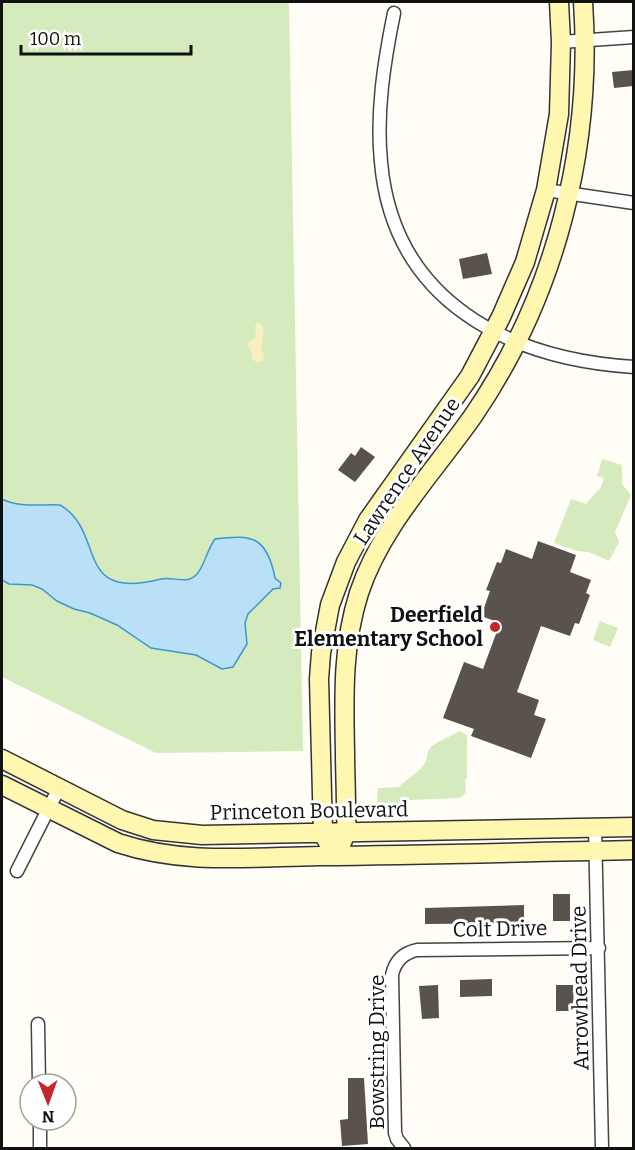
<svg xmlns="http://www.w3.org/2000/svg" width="635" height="1150" viewBox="0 0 635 1150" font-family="Bitter,serif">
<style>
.green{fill:#d5ebbd}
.sand{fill:#fbeec1}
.water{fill:#b9e0f7;stroke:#3f96cf;stroke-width:1.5}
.building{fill:#5a524d}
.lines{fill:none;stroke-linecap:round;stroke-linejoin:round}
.street-casing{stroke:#444;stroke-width:15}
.secondary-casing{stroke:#333;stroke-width:21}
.street{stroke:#fff;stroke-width:12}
.secondary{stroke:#fff6b0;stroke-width:18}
.poi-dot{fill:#c4262e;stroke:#fff;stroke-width:2}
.labels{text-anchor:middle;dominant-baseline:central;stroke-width:6;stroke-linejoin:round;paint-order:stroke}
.street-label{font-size:21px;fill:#111;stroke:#fff}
.poi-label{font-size:21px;font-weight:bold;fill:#111;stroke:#fff;text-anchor:end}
</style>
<rect width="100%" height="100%" fill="#fffdf5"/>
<path class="green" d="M 2,2 L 289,2 L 303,751 L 156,753 L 2,677 Z
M 602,459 L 622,465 L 622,484 L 631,495 L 615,532 L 619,542 L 609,561 L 589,552 L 577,551 L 554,543 L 571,499 L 586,504 L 601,487 L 604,478 L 597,476 Z
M 600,621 L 618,628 L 610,647 L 593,640 Z
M 459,731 L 467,735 L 467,779 L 465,779 L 466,793 L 459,798 L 411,800 L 402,804 L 377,805 L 378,788 L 399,787 C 406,779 423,770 426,761 C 428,756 426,753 430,748 C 435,742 451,737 459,731 Z"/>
<path class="sand" d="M 259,322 L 263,327 C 264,335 263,341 261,349 L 265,357 L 263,361 L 256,362 L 252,359 L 251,351 L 247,346 L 249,342 L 256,338 L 255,326 Z"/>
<path class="water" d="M 2,499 C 19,508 41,504 60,505 C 107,532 72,602 161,579 C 173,576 186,585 196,575 C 204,568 207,549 215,539 C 253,534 267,537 275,578 L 281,583 L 280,588 L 273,589 L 248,614 L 245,623 L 247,644 L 233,667 L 222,669 L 196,655 L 151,648 L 117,625 L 90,613 L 74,609 L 57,601 L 42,589 L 32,585 L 9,584 L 2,580 Z"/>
<path class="building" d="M 633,70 L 633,86 L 614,88 L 612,72 Z
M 487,253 L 492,274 L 463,279 L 459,259 Z
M 361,447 L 375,457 L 355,482 L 338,470 L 351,453 L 355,456 Z
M 538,541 L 576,555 L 570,572 L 591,580 L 586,593 L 590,595 L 579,624 L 575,623 L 570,636 L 541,626 L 517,692 L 539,700 L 534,715 L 546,719 L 531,758 L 471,736 L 474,729 L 443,718 L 464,662 L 483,669 L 500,623 L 481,616 L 490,591 L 486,590 L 497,562 L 501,563 L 506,549 L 532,559 Z
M 553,894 L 570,894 L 570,921 L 553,921 Z
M 524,905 L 524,923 L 425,924 L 425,908 Z
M 492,979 L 492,996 L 460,997 L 460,980 Z
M 438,985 L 439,1018 L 422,1019 L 419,986 Z
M 556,985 L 573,985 L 574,1011 L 556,1011 Z
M 348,1078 L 364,1078 L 368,1144 L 342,1146 L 340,1120 L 348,1119 Z"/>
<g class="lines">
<defs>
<path id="street" d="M 394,13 C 384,62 376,113 381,162 C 393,300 507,359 634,367
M 561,42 L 634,37
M 546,190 L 634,203
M 595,828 L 602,1148
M 17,871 L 59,788
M 38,1024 L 39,1084
M 40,1120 L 40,1148
M 404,1148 L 397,1139 L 395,1133 L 392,975 C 395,961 403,953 417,950 L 599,948"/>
<path id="secondary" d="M 2,759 L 122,820 L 153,830 L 202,835 L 634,827
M 2,785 L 118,843 C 184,865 251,857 320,856 C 425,855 529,852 634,850
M 335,856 L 323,833 L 319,679 L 321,653 L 330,605 L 346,562 L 368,520 L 470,376 L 501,317 L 525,262 L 546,190 L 559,114 L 561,42 L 559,2
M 335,856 C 339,848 345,839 346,831 C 347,823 346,815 346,808 C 346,789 345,771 345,753 C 344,698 342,646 359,593 C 381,526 433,473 473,416 C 556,295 593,147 583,2"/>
</defs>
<use href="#street" class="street-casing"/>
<use href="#secondary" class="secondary-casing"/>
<use href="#street" class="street"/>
<use href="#secondary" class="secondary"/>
</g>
<circle class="poi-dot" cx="495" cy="627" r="6"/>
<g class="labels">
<g class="street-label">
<text transform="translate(407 471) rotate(-56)">Lawrence Avenue</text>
<text transform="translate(309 811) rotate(-1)">Princeton Boulevard</text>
<text transform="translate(500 929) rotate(-1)">Colt Drive</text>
<text transform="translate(580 988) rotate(-91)">Arrowhead Drive</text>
<text transform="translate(377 1052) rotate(-90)">Bowstring Drive</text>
</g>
<g class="poi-label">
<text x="483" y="615">Deerfield<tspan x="483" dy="24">Elementary School</tspan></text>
</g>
</g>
<rect width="635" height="1150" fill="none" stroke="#111111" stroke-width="6"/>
<g transform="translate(48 1102) rotate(179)"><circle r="28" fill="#ffffff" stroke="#a0a0a0" stroke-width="1.5"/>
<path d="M0-4.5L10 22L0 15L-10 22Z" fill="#c4262e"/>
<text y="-9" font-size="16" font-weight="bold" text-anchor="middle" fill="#111111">N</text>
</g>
<path d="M21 45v9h170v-9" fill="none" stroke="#111111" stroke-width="3"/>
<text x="30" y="45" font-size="18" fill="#111111" stroke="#ffffff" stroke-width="4.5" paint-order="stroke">100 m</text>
</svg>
